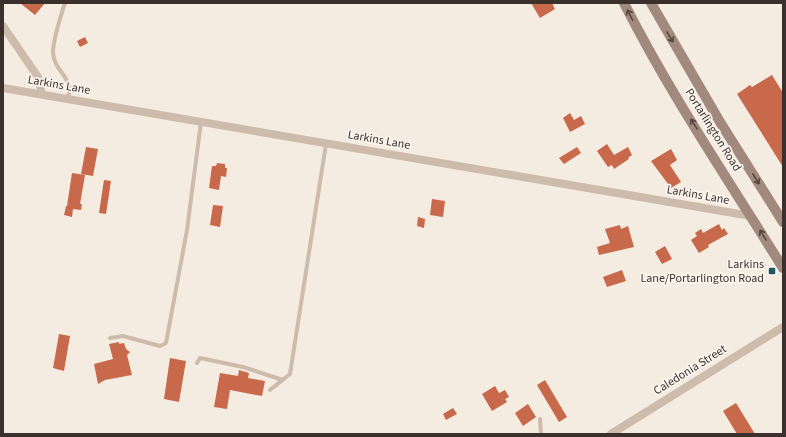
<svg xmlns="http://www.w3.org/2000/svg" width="786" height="437" viewBox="0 0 786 437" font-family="'Source Sans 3',sans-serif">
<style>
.building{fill:#c8694b}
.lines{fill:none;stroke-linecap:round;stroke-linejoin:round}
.service{stroke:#cdbbac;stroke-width:4}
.minor{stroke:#cdbbac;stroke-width:8}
.secondary{stroke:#a18a7d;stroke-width:10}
.oneway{stroke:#544640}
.poi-dot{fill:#1f5a5e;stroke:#fbf5ee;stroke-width:1.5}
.labels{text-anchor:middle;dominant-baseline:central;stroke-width:3.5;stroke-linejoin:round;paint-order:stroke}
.street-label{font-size:12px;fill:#3b302b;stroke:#fbf5ee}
.poi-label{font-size:12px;fill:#3b302b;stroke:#fbf5ee;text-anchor:end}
</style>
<rect width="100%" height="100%" fill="#f4ebe1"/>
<path class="building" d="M 20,3 L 45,3 L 35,15 Z
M 531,3 L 552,3 L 555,9 L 540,18 Z
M 85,37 L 88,43 L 80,47 L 77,41 Z
M 772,75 L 783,93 L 783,167 L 737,94 L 750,85 L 752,87 Z
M 570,113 L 574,120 L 581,116 L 585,124 L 570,132 L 563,118 Z
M 607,144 L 614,155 L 628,147 L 632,155 L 628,158 L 629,159 L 614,169 L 612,165 L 608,167 L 597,151 Z
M 86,147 L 98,149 L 93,176 L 81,174 Z
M 577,147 L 581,153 L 564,164 L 559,158 Z
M 671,149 L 677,160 L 670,165 L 681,182 L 671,188 L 651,161 Z
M 217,163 L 225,164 L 225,168 L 227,168 L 226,177 L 221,176 L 219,190 L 209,188 L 212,166 L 216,166 Z
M 72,173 L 85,175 L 80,204 L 82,204 L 81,210 L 73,209 L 72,217 L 64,215 L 66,206 L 67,206 Z
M 104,180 L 111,181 L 106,214 L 99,213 Z
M 432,199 L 445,201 L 443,217 L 430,215 Z
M 213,205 L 223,206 L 220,227 L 210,225 Z
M 418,217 L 425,219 L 424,228 L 417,226 Z
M 719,224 L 722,230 L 724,228 L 728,234 L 708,245 L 709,247 L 699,253 L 691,240 L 697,236 L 695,233 L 701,229 L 703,233 Z
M 620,225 L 621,229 L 628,226 L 634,247 L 599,255 L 597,247 L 610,243 L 605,229 Z
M 665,246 L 672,259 L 662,264 L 655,252 Z
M 622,270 L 626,281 L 607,287 L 603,277 Z
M 59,334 L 70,336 L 64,371 L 53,368 Z
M 119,342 L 119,344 L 124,343 L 126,349 L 130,352 L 127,355 L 132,375 L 105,380 L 98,384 L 94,364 L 113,359 L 109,344 Z
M 170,358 L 186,361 L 179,402 L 164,399 Z
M 239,370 L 249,373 L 248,378 L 265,381 L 262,396 L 230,390 L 227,409 L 214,407 L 220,373 L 238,376 Z
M 545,380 L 567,417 L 559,422 L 537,385 Z
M 495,386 L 499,393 L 505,390 L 509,397 L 505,399 L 507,402 L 492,411 L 482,394 Z
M 736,403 L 755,434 L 737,434 L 723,411 Z
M 528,404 L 536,417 L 523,426 L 515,413 Z
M 453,408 L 457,414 L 446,420 L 443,414 Z"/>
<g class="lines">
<path class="service" d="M 65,3 C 61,15 53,41 53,53 C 55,74 74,75 68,99
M 110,338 L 123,336 L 160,346 L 166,343 L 187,230 L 201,122
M 197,363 L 200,358 L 243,367 L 283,380
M 270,390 L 290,374 L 326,144
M 540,419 L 541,434"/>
<path class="minor" d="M 3,26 L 38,77 L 42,94
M 3,88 L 751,216
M 611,434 L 783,327"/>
<path class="secondary" d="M 624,3 C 670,94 729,181 783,268
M 651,3 L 720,122 L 783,222"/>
</g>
<defs><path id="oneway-shaft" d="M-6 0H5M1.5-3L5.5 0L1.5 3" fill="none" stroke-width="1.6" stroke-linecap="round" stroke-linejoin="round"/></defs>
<g class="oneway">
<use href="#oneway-shaft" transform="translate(630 15) rotate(-117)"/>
<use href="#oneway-shaft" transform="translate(670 37) rotate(59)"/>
<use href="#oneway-shaft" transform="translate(694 124) rotate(-122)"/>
<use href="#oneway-shaft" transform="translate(756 179) rotate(58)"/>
<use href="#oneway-shaft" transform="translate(763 235) rotate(-122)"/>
</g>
<rect class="poi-dot" x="768" y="267" width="8" height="8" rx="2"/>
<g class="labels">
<g class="street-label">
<text transform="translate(59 85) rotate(10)">Larkins Lane</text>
<text transform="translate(713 130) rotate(58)">Portarlington Road</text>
<text transform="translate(379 140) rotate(10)">Larkins Lane</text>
<text transform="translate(698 195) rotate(10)">Larkins Lane</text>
<text transform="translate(690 370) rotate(-32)">Caledonia Street</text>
</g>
<g class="poi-label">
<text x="764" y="264">Larkins<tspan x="764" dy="14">Lane/Portarlington Road</tspan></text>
</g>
</g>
<rect width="786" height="437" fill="none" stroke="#3b302b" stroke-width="8"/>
</svg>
